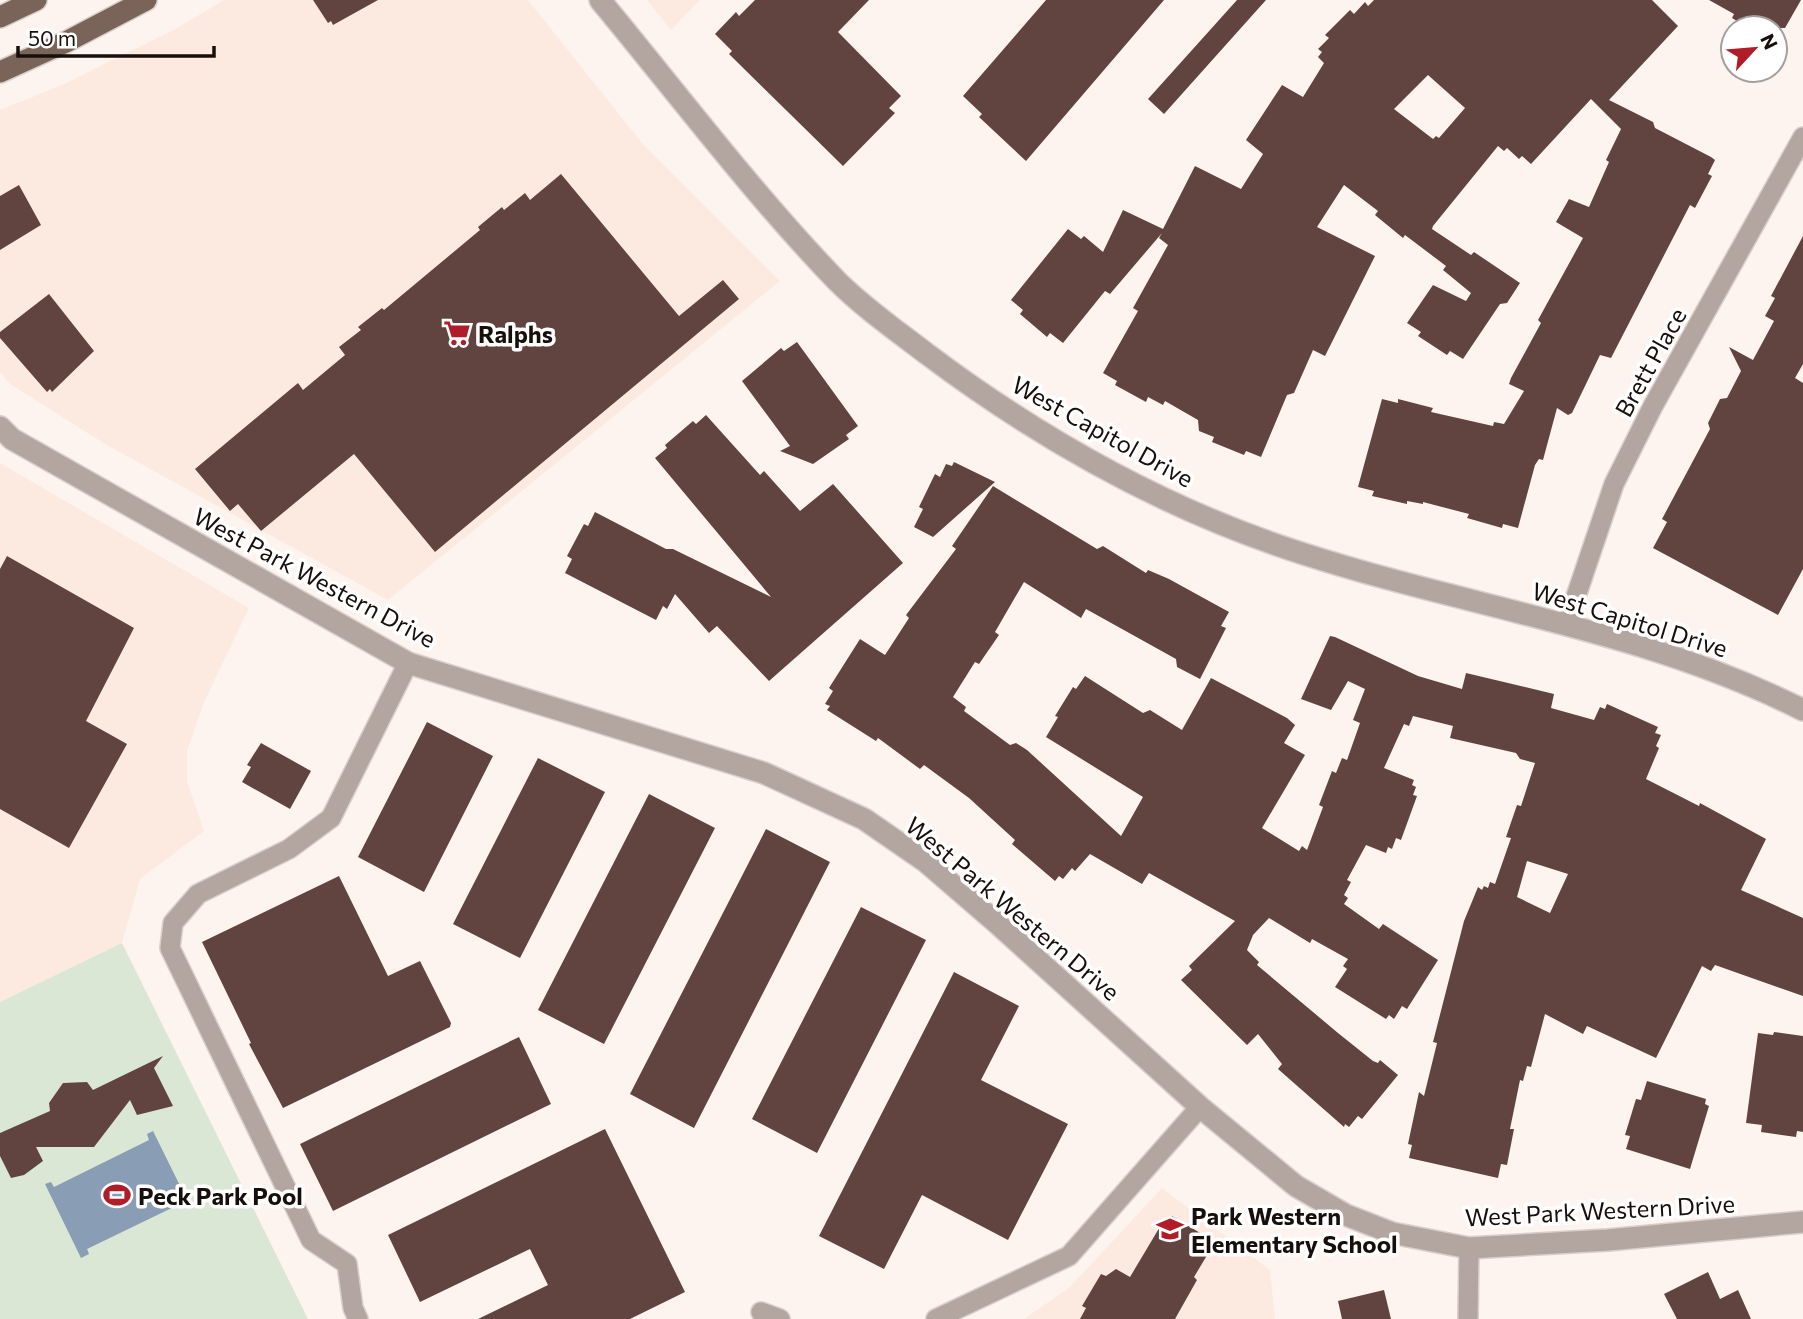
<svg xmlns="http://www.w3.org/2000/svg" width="1803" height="1319" viewBox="0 0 1803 1319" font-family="Commissioner,sans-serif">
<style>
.built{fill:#fceae0}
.green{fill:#d9e7d4}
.water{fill:#899db4}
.building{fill:#614440;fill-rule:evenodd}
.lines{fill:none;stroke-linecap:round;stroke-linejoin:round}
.minor-casing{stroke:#d8cfcb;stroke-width:22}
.tertiary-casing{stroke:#d8cfcb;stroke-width:24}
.primary-casing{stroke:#d8cfcb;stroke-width:24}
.minor{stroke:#b3a59f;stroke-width:19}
.tertiary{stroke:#b3a59f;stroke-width:21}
.primary{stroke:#7a6358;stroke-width:21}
.labels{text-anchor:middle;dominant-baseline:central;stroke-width:7;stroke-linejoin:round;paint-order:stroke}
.poi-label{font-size:24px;font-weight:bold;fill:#170f0b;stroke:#fff;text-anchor:start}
.street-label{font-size:24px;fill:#170f0b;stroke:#fff}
</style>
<rect width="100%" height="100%" fill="#fdf4ef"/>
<path class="built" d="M 224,0 L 528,0 L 642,143 L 780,281 L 388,600 L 105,444 L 10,384 L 0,372 L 0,110 L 62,85 L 177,28 Z
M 647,0 L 700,0 L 671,30 Z
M 0,463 L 249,608 L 204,702 L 187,751 L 187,781 L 204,831 L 140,879 L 122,943 L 0,1002 Z
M 1162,1188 L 1270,1270 L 1275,1319 L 1024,1319 L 1070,1287 Z"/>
<path class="green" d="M 122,943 L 308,1319 L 0,1319 L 0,1002 Z"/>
<path class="water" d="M 153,1131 L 189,1204 L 182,1208 L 180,1204 L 87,1249 L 89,1254 L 81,1258 L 45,1184 L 51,1182 L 54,1187 L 149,1140 L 147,1134 Z"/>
<path class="building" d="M 313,0 L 378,0 L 333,25 L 331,21 L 328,23 Z
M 755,0 L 869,0 L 838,32 L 901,96 L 889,108 L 895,113 L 843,166 L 729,54 L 732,51 L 715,34 L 736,12 L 739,16 Z
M 1046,0 L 1164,0 L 1026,161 L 979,117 L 982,114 L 963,96 Z
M 1237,0 L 1266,0 L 1164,114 L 1148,99 Z
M 1374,0 L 1652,0 L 1678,26 L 1609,100 L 1653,122 L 1655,128 L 1711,157 L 1715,160 L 1708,174 L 1712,176 L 1695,208 L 1690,205 L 1611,358 L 1600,355 L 1572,413 L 1568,415 L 1557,408 L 1543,460 L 1539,459 L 1535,465 L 1518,528 L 1503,524 L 1502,528 L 1467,518 L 1469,514 L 1423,502 L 1423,504 L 1407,501 L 1407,504 L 1372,496 L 1374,491 L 1358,487 L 1382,399 L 1398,403 L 1398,399 L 1433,408 L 1431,412 L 1493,426 L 1494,422 L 1504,424 L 1524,391 L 1509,384 L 1511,378 L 1541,323 L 1538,320 L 1583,238 L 1556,222 L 1569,199 L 1589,207 L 1609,162 L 1606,160 L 1621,129 L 1591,99 L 1531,164 L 1522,156 L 1519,159 L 1507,148 L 1504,151 L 1498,146 L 1433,226 L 1432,229 L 1471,255 L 1474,252 L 1520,283 L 1507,303 L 1500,304 L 1463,359 L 1450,351 L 1447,355 L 1418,336 L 1421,332 L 1407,323 L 1433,285 L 1466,301 L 1471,293 L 1443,270 L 1446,266 L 1405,235 L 1403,238 L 1375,215 L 1378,211 L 1344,185 L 1317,227 L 1375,256 L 1325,356 L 1313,350 L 1294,393 L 1287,395 L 1261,457 L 1246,451 L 1244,455 L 1212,442 L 1214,437 L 1199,431 L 1198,420 L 1165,401 L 1163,405 L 1148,397 L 1146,402 L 1115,385 L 1117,381 L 1103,373 L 1138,311 L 1133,308 L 1168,245 L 1159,238 L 1162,233 L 1110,294 L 1105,291 L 1063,343 L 1050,333 L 1047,337 L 1020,314 L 1023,310 L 1011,300 L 1068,229 L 1081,239 L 1084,236 L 1103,252 L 1123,210 L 1163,229 L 1195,166 L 1241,189 L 1263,154 L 1246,140 L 1282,85 L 1303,97 L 1324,63 L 1318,57 L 1322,52 L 1318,49 L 1329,38 L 1325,35 L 1350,10 L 1354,14 L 1365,2 L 1368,6 ZM 1428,75 L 1465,108 L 1439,138 L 1436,136 L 1433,139 L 1394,109 Z
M 1709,0 L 1801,0 L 1785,28 L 1748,28 L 1732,18 L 1734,14 Z
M 561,174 L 679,316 L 723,280 L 739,299 L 435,552 L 354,454 L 261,531 L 238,504 L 230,511 L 195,469 L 298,383 L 303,390 L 345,355 L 339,347 L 361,330 L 358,327 L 382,308 L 384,310 L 480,230 L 478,227 L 502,207 L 504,210 L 525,193 L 530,200 Z
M 19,185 L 41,225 L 0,250 L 0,196 Z
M 1803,236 L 1803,364 L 1795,378 L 1803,383 L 1803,569 L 1778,615 L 1653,548 L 1667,522 L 1662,519 L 1710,429 L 1708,423 L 1720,399 L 1727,398 L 1741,371 L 1729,347 L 1753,360 L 1774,321 L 1765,316 L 1775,298 L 1771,296 Z
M 49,294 L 94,351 L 52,392 L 50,389 L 47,392 L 0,338 L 0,332 Z
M 797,342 L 858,426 L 846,435 L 849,439 L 813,464 L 780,451 L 790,446 L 742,381 L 781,348 L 784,351 Z
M 706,415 L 760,475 L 764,471 L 800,511 L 833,484 L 903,563 L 769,681 L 717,626 L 709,633 L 675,594 L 667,609 L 663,606 L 656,620 L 565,573 L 572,559 L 567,556 L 584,524 L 588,526 L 595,512 L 666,549 L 673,549 L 771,597 L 655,458 L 667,448 L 665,445 L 693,421 L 696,424 Z
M 954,462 L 995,482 L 933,537 L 914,527 L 923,509 L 919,507 L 935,474 L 940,477 L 946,464 L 952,466 Z
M 993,486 L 1097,549 L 1103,546 L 1146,573 L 1148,570 L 1169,579 L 1229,612 L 1221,626 L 1226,628 L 1200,679 L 1177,667 L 1176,659 L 1086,609 L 1081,618 L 1024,582 L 995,632 L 999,635 L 979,664 L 975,662 L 953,697 L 966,707 L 964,711 L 1010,745 L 1016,743 L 1027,750 L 1121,836 L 1143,797 L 1046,737 L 1058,717 L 1055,716 L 1073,687 L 1076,689 L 1085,676 L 1143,713 L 1150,710 L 1182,730 L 1211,678 L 1287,718 L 1295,725 L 1284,743 L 1305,755 L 1262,828 L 1299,851 L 1302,846 L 1307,850 L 1323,807 L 1319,805 L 1332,771 L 1336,773 L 1342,758 L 1347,760 L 1360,723 L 1353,720 L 1365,689 L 1348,681 L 1331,710 L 1301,699 L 1330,636 L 1335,637 L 1418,676 L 1462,689 L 1466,673 L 1554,694 L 1551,708 L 1594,720 L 1600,707 L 1605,709 L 1607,704 L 1658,727 L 1655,733 L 1661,735 L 1656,746 L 1659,748 L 1646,779 L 1699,806 L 1700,803 L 1766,839 L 1741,890 L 1803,918 L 1803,996 L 1715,965 L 1711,971 L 1702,966 L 1656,1058 L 1587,1026 L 1583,1034 L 1545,1014 L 1531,1067 L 1527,1066 L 1523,1081 L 1520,1080 L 1510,1129 L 1514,1129 L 1507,1165 L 1501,1164 L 1498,1178 L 1409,1158 L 1412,1145 L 1408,1144 L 1419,1092 L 1424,1096 L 1437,1043 L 1433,1042 L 1464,921 L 1478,887 L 1482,890 L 1484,886 L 1488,888 L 1490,882 L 1495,884 L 1511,838 L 1506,837 L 1517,805 L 1521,806 L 1535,763 L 1520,759 L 1516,753 L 1450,738 L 1453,726 L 1413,716 L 1409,726 L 1404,724 L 1384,768 L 1414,780 L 1412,785 L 1416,787 L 1413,795 L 1417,796 L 1401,840 L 1396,838 L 1392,849 L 1388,847 L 1386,853 L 1366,845 L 1347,880 L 1351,882 L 1344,895 L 1348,898 L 1344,904 L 1379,929 L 1383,924 L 1438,960 L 1407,1009 L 1402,1006 L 1394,1019 L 1389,1015 L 1386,1019 L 1335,987 L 1347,969 L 1343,966 L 1348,959 L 1312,939 L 1310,943 L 1269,918 L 1253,935 L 1247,950 L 1259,962 L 1257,965 L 1338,1033 L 1373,1061 L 1378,1063 L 1380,1060 L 1398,1075 L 1362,1119 L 1358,1116 L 1349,1127 L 1345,1124 L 1344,1127 L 1278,1069 L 1282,1064 L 1258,1034 L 1247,1045 L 1181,980 L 1192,970 L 1189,966 L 1235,921 L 1149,873 L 1142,884 L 1090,854 L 1075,871 L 1072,868 L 1063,879 L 1059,876 L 1055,881 L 1012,844 L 1015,840 L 969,798 L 924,765 L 920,769 L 878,738 L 876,741 L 827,710 L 830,706 L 825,704 L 833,691 L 829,688 L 860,639 L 885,655 L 909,618 L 906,615 L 956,549 L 952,546 ZM 1527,861 L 1568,874 L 1550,913 L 1517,897 Z
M 7,556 L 134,628 L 86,721 L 127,744 L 69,848 L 0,809 L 0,569 Z
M 427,722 L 493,756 L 424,892 L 358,857 Z
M 261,743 L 311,771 L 290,809 L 242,782 L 251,767 L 247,765 Z
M 538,758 L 605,792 L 520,958 L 453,924 Z
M 649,794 L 715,828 L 604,1044 L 538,1010 Z
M 766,829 L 830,862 L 694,1128 L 630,1094 Z
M 339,876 L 388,976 L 420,961 L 451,1023 L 450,1027 L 283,1108 L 249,1044 L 251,1043 L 202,942 Z
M 861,907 L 926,940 L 817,1153 L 752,1119 Z
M 954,972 L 1019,1006 L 981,1080 L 1068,1124 L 1008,1240 L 922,1195 L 884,1269 L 819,1236 Z
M 1774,1032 L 1803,1036 L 1803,1132 L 1797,1131 L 1796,1137 L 1761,1132 L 1762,1125 L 1746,1123 L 1758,1033 L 1773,1035 Z
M 519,1037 L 551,1104 L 333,1211 L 300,1144 Z
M 163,1056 L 154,1068 L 173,1106 L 137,1115 L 130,1100 L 94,1147 L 36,1147 L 43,1161 L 24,1175 L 11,1178 L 0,1156 L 0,1133 L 50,1111 L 49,1103 L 63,1083 L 87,1082 L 93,1090 Z
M 1647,1081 L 1706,1099 L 1705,1104 L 1709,1106 L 1690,1169 L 1626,1149 L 1630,1136 L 1625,1135 L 1636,1099 L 1641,1100 Z
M 605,1129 L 685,1292 L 630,1319 L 478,1319 L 548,1285 L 530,1249 L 420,1302 L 388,1235 Z
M 1172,1216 L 1215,1242 L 1194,1277 L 1197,1280 L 1175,1319 L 1080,1319 L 1086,1308 L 1082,1306 L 1101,1274 L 1106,1276 L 1116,1269 L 1130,1277 L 1164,1220 L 1169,1223 Z
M 1708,1272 L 1720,1299 L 1738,1290 L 1751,1319 L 1677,1319 L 1664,1294 Z
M 1384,1290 L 1391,1319 L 1342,1319 L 1338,1301 Z"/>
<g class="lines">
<defs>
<path id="minor" d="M 1567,623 L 1614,484 L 1653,406 L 1803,137
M 761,1312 L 780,1319
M 358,1319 L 353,1308 L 347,1264 L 311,1240 L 170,948 L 173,923 L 198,894 L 289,849 L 331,818 L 408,663
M 936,1319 L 1069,1256 L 1200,1107
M 1468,1319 L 1469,1248"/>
<path id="tertiary" d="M 600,0 C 678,94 752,193 837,281 C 864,308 897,331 927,354 C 1039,438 1167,510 1301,553 C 1470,608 1642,629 1803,710
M 0,427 L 12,439 L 408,663 L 764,773 L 864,819 L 925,861 L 998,924 L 1200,1107 L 1296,1186 L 1346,1215 L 1392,1233 L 1469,1248 L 1608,1240 L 1803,1222"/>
<path id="primary" d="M 0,17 L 36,0
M 0,72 L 66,42 L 146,0"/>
</defs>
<use href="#minor" class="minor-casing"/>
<use href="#tertiary" class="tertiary-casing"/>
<use href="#primary" class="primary-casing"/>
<use href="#minor" class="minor"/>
<use href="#tertiary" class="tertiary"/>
<use href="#primary" class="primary"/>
</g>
<defs>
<symbol id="supermarket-bare" viewBox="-9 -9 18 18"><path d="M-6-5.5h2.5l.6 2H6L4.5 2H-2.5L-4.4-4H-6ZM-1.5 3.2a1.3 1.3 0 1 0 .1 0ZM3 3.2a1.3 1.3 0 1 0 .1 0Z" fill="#b01d28" stroke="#fff" stroke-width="2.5" paint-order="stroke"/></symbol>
<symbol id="stadium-bare" viewBox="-9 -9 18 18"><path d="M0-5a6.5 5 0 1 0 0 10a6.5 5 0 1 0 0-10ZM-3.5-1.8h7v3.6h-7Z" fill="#b01d28" stroke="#fff" stroke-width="2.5" paint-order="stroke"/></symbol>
<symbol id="school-bare" viewBox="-9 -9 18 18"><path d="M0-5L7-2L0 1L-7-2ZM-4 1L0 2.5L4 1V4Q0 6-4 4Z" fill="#b01d28" stroke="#fff" stroke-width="2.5" paint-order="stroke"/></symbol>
</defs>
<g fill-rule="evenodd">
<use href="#supermarket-bare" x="438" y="314" width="38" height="38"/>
<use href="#stadium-bare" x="98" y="1176" width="38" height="38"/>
<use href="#school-bare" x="1151" y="1210" width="38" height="38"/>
</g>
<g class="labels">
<g class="poi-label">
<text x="478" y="333">Ralphs</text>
<text x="138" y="1195">Peck Park Pool</text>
<text x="1191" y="1215">Park Western<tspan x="1191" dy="28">Elementary School</tspan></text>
</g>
<g class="street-label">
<text transform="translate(1650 362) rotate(-61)">Brett Place</text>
<text transform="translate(1103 431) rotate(29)">West Capitol Drive</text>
<text transform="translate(315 577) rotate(28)">West Park Western Drive</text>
<text transform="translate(1630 619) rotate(17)">West Capitol Drive</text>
<text transform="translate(1013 908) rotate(40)">West Park Western Drive</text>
<text transform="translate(1600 1210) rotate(-3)">West Park Western Drive</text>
</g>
</g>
<g transform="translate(1754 49) rotate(64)"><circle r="33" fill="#ffffff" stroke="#a29f9d" stroke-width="2"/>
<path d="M0-5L12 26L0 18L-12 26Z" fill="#b01d28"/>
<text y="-10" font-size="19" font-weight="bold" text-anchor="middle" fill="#170f0b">N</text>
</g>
<path d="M18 46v10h196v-10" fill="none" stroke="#170f0b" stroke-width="3.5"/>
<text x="28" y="46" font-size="21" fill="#170f0b" stroke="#ffffff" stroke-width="5" paint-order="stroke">50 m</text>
</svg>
